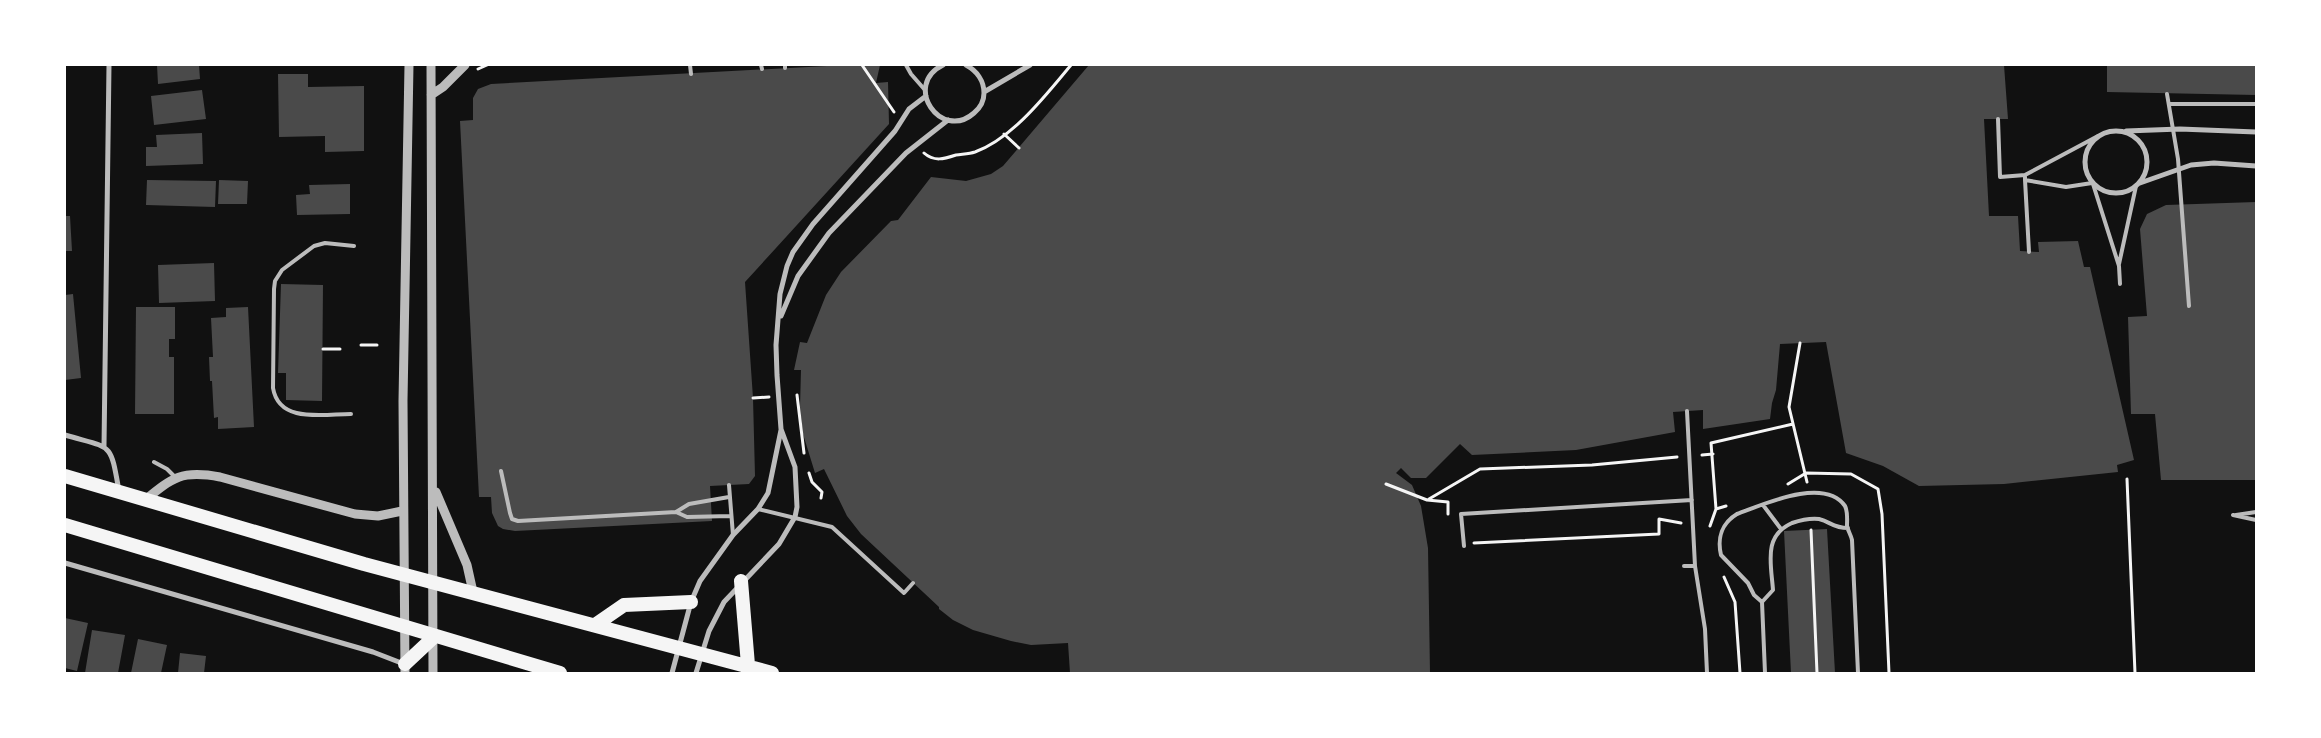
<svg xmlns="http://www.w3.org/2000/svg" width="2321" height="738" viewBox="0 0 2321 738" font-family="'Roboto Serif',serif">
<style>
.building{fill:#4a4a4a}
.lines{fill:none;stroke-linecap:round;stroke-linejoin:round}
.path{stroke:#f5f5f5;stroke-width:3}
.service{stroke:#bcbcbc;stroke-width:4}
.minor{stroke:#bcbcbc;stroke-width:5}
.tertiary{stroke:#bcbcbc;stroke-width:9}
.trunk{stroke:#f5f5f5;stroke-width:14}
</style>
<rect width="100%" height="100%" fill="#111"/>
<path class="building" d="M 157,65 L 199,65 L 200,79 L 158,84 Z
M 845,65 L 880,65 L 876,83 L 888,82 L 889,124 L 745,282 L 753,398 L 755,476 L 749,484 L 710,486 L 712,521 L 515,531 L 503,529 L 498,526 L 492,513 L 491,497 L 479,497 L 460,121 L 473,120 L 473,98 L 478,89 L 491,84 Z
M 1089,65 L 2004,65 L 2008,119 L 1984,119 L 1989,216 L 2018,216 L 2020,251 L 2039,252 L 2038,242 L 2078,241 L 2084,267 L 2090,267 L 2134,460 L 2117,465 L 2118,472 L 2004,484 L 1919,486 L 1883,466 L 1846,453 L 1826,342 L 1780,344 L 1776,390 L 1772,403 L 1770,419 L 1703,429 L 1703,410 L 1673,412 L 1675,432 L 1576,450 L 1472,455 L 1460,444 L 1426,478 L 1411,478 L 1401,468 L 1396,473 L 1412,485 L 1421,506 L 1428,548 L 1430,673 L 1070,673 L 1068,643 L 1031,645 L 1011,641 L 973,630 L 953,620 L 939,609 L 939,607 L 861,534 L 847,516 L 824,469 L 815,473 L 803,434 L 800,407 L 801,370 L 794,370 L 800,342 L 807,343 L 826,295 L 841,272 L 891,221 L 898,220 L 931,177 L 966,181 L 991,174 L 1003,166 Z
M 2107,65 L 2256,65 L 2256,95 L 2107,92 Z
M 278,74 L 308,74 L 308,87 L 364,86 L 364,151 L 325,152 L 325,136 L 279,137 Z
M 202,90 L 206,119 L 154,125 L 151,96 Z
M 202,133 L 203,164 L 146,166 L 146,147 L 157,147 L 156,135 Z
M 147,180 L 216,181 L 215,207 L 146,205 Z
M 219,180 L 248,181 L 247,204 L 218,204 Z
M 350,184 L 350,214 L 297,215 L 296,195 L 310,194 L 309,185 Z
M 2256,202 L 2256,480 L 2161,480 L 2155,414 L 2131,414 L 2128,317 L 2147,316 L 2140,229 L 2147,214 L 2166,205 Z
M 65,216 L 70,216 L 72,251 L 65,251 Z
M 214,263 L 215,301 L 159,303 L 158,265 Z
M 281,284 L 323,285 L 322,401 L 286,400 L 286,373 L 278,373 Z
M 73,294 L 81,378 L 65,380 L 65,295 Z
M 136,307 L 175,307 L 175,339 L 169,339 L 169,357 L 174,357 L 174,414 L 135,414 Z
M 248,307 L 254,427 L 218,429 L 218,417 L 214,418 L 212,381 L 210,381 L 209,357 L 213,357 L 211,318 L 226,317 L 226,308 Z
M 1827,529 L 1835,673 L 1791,673 L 1784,531 Z
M 65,618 L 88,623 L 77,671 L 65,668 Z
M 92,630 L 125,635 L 118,673 L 85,673 Z
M 138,639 L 167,645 L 161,673 L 131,673 Z
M 180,653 L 206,656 L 204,673 L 178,673 Z"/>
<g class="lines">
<path class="path" d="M 862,65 L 894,112
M 478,69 L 487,65
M 1004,134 L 1019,148
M 924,153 C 934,162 944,159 956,155 C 962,154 969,154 975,152 C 1013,138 1046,95 1071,65
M 1800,343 L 1789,407 L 1807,482
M 361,345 L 377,345
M 323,349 L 340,349
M 797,395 L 804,453
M 753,398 L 769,397
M 1702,455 L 1713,454
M 809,473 L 812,482 L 822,492 L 821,498
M 2127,479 L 2135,673
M 1386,484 L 1427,500 L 1448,502 L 1448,514
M 1788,484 L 1806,473 L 1851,474 L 1878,489 L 1882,514 L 1889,673
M 1429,499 L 1480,469 L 1592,465 L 1677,457
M 1716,509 L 1711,443 L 1793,424
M 1710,526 L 1716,509 L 1726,506
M 1811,530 L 1817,673
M 1474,543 L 1659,534 L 1659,519 L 1681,523
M 1724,577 L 1735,602 L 1740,673"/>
<path class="service" d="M 690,65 L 691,74
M 761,65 L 762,69
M 785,65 L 785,68
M 906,65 L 911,74 L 925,90
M 2167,94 L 2178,159 L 2189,306
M 2170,104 L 2256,104
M 1998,119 L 2000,177 L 2025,175
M 2025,180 L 2029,252
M 2092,183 L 2066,187 L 2025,180 L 2025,175 L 2098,136
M 2093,184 L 2119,266 L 2120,284
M 2119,264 L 2136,186
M 1687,411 L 1695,566 L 1705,629 L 1707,673
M 351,414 C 324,414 279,424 273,388 L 274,289 L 275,281 L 282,270 L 314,246 L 325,243 L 354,246
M 154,462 L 167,469 L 175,477
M 501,471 L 510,513 L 512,519 L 518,521 L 676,512 L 687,517 L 730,516
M 729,485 L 733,535
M 1763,505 L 1781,529
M 758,509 L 832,527 L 904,593 L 913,583
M 676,512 L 689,504 L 729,497
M 2233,515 L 2256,520
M 2236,515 L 2256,512
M 1464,546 L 1461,514 L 1692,500
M 1684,566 L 1695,566
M 1762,602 L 1754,595 L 1748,583 L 1721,555 C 1717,538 1722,523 1737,514 C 1762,505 1824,476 1845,506 C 1848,512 1847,519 1847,526 C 1848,531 1851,535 1852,540 L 1858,673
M 1765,673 L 1762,602 L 1773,590 C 1771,563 1763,536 1792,523 C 1801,520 1810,518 1819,519 C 1831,522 1833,528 1848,528"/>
<path class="minor" d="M 943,65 C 902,85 941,142 974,113 C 980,108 984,101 984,93 C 984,81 977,71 966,65
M 984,92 L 1030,65
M2085 162a31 31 0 1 1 62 0a31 31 0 1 1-62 0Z
M 2126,131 L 2180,129 L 2256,132
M 2140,183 L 2191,165 L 2214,163 L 2256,166
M 781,316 L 798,276 L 829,233 L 906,153 L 948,120
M 65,435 C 113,449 110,441 119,491
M 104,446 L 109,65
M 65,563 L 373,652 L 404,664
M 672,673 L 691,602 L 700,581 L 733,535 L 758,509 L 768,493 L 781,430
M 696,673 L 709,631 L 724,602 L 779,544 L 795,517 L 797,507 L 795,467 L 781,429 L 777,375 L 776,345 L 780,294 L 787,266 L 793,252 L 813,224 L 895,131 L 909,109 L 926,96"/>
<path class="tertiary" d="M 431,65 L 433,673
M 431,95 L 443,87 L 465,65
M 436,492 L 467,565 L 473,592
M 145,500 C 173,477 182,470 220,477 L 355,514 L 378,516 L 402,511
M 405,673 L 403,401 L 409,65"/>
<path class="trunk" d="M 65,476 L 364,564 L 772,673
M 65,525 L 560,673
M 741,581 L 748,665
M 595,625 L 624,605 L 691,602
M 405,664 L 435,636"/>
</g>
<rect width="2321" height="738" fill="none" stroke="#ffffff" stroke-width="132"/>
</svg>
